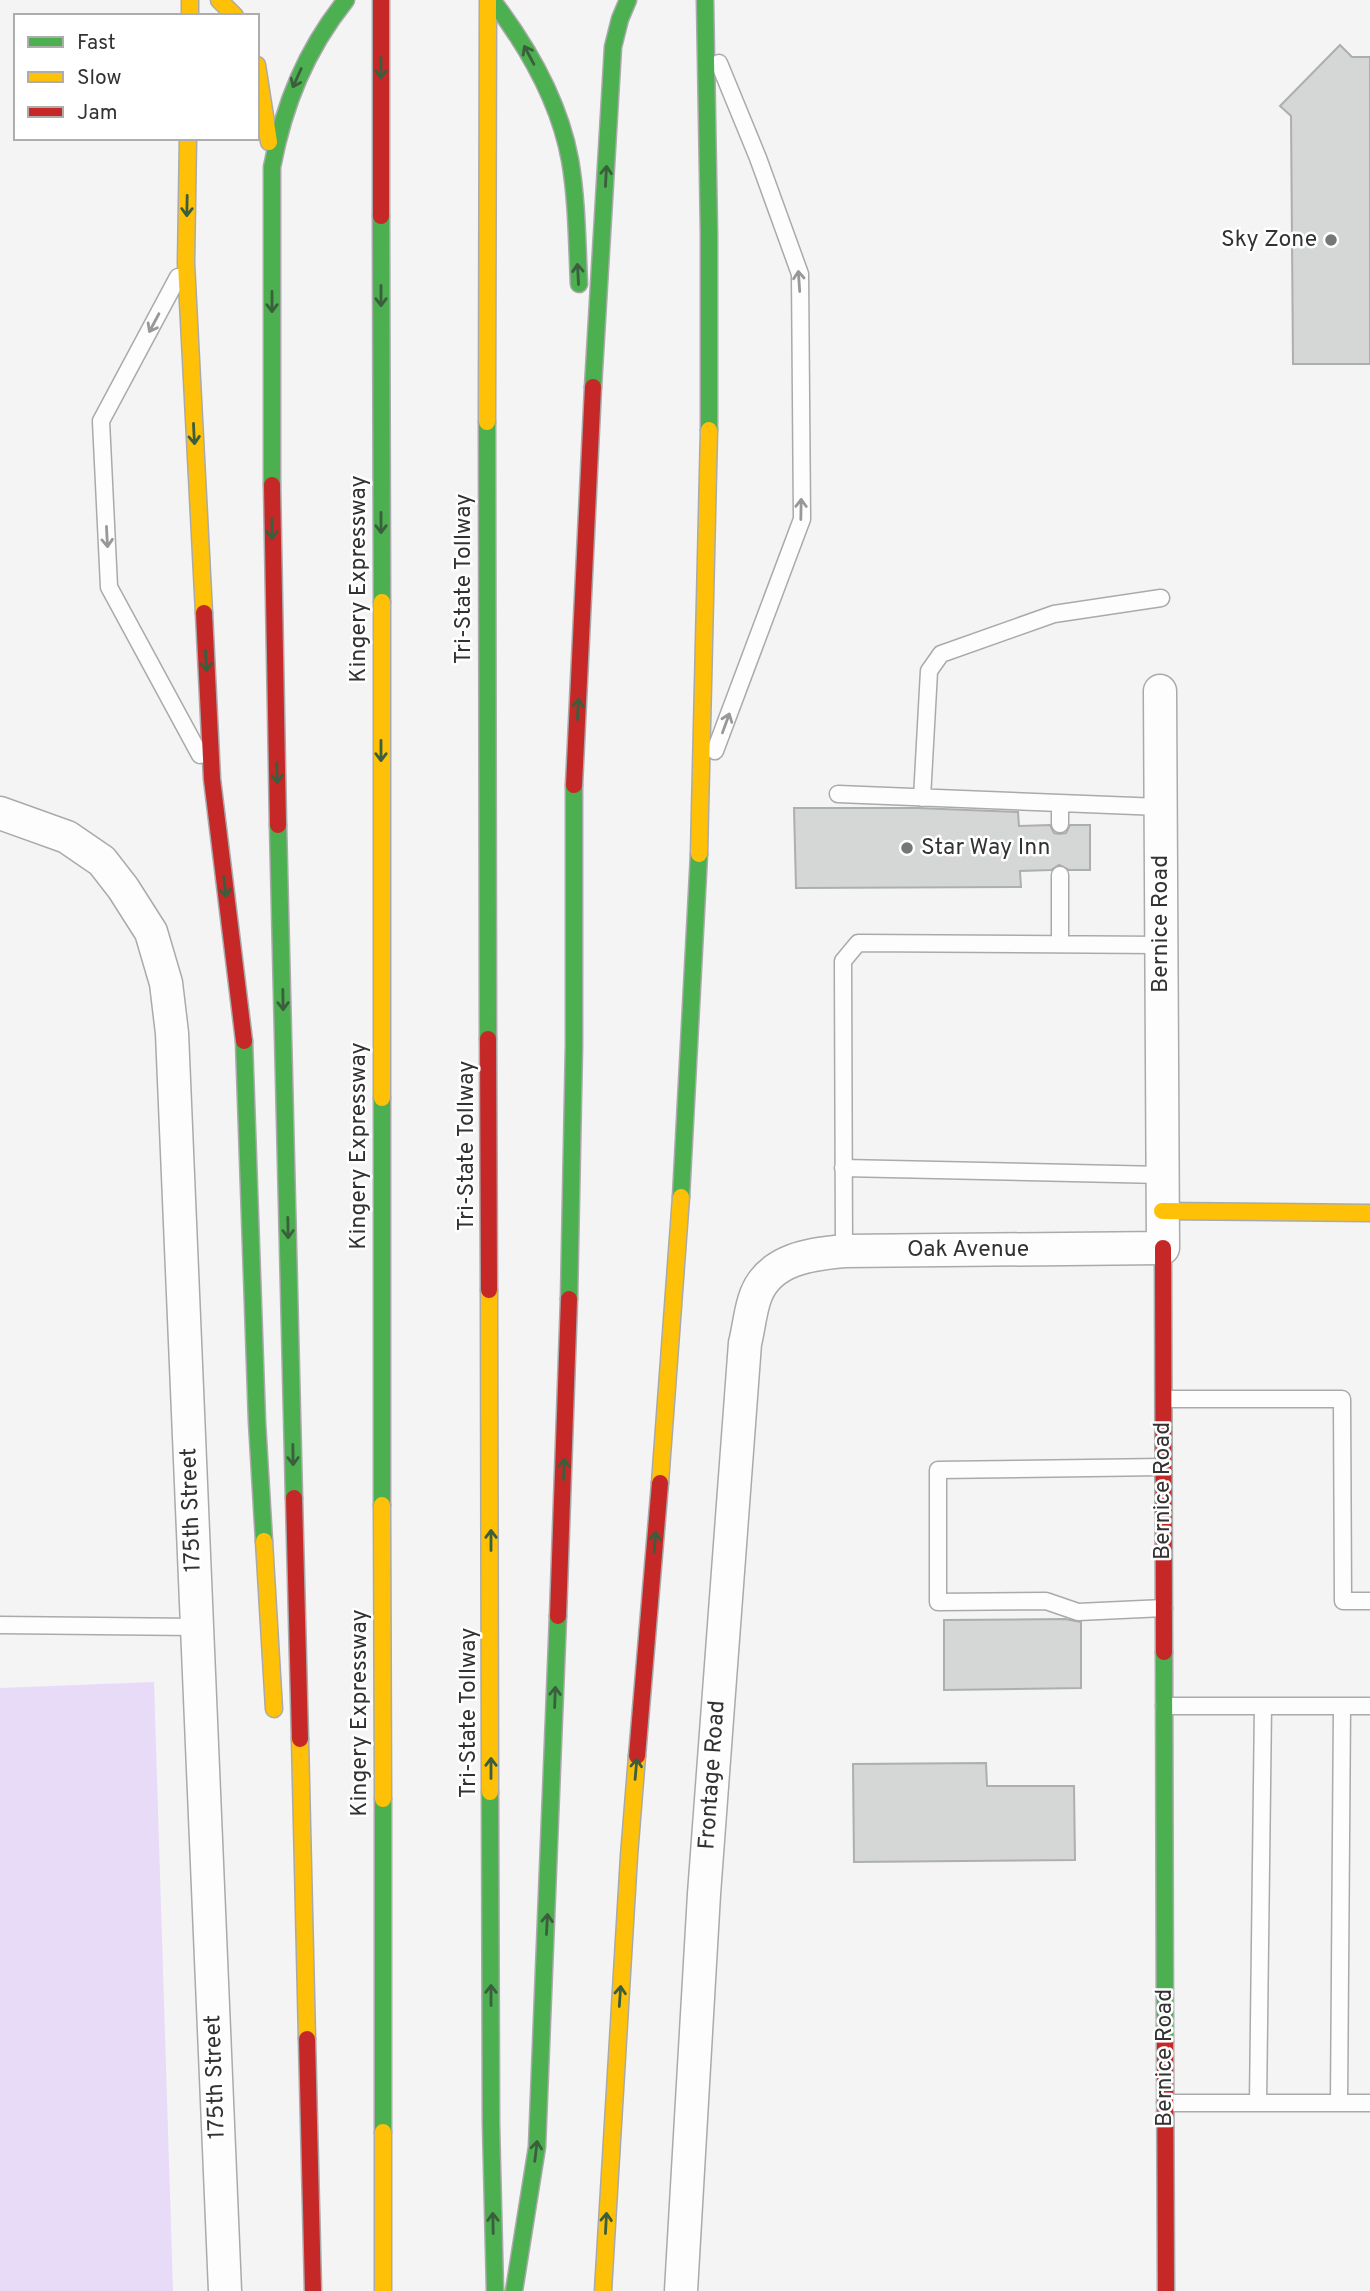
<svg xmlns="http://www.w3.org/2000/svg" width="1370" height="2291" viewBox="0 0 1370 2291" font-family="Overpass,sans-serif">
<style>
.green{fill:#e7dbf7}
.building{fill:#d5d6d6;stroke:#adaeae;stroke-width:2}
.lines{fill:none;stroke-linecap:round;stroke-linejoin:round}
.lane-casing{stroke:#aaaaab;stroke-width:19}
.street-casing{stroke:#aaaaab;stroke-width:35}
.fast-casing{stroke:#aaaaab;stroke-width:19}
.slow-casing{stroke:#aaaaab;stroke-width:19}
.jam-casing{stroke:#aaaaab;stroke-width:19}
.lane{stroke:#fdfdfe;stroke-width:16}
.street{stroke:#fdfdfe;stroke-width:32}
.fast{stroke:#4caf50;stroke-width:16}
.slow{stroke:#ffc107;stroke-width:16}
.jam{stroke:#c62828;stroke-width:16}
.oneway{stroke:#3b5e3d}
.oneway2{stroke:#989898}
.poi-dot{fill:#767677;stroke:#fff;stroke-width:2.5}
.labels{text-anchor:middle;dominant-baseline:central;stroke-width:5;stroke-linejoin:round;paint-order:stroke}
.poi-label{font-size:23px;fill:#323233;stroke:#fff;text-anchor:end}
.street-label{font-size:23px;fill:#323233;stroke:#fff}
</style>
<rect width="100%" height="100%" fill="#f4f4f5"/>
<path class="green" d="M 154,1682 L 173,2291 L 0,2291 L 0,1688 Z"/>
<path class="building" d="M 1340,45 L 1352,57 L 1370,57 L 1370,364 L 1293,364 L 1291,116 L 1280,106 Z
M 794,808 L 917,808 L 1018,812 L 1019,826 L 1050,825 L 1054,833 L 1059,834 L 1066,833 L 1070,825 L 1090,825 L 1090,870 L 1069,870 L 1059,865 L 1051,870 L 1020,871 L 1021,887 L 796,888 Z
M 1065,1619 L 1081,1622 L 1081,1688 L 944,1690 L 944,1620 Z
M 986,1763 L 987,1786 L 1074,1786 L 1075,1860 L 854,1862 L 853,1764 Z"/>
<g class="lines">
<defs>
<path id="lane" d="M 178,277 L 101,421 L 109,587 L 200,755
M 715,751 L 802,519 L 800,274 L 758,158 L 719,63
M 838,794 L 1160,807
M 922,798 L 929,671 L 941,654 L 1054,614 L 1161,598
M 1060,804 L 1060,824
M 1060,875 L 1060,944
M 843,1168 L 1162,1175
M 844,1251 L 843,961 L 858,943 L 1161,945
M 1164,1399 L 1342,1399 L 1343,1601 L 1370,1601
M 1163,1467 L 938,1470 L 938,1602 L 1046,1601 L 1078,1612 L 1164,1608
M 0,1625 L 197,1627
M 1164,1706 L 1370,1706
M 1165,2103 L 1370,2103
M 1258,2103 L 1263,1706
M 1339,2103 L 1342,1706"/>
<path id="street" d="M 0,813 L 67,837 L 102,861 L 123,888 L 151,932 L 166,983 L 172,1033 L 225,2291
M 681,2291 L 704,1894 L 745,1343 C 749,1328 750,1310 756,1295 C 770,1259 811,1254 844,1251 L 1163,1248 L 1160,691"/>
<path id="fast" d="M 492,0 C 528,47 559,100 570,160 C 577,200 577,243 579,284
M 705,0 L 709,232 L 709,430
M 381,216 L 382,602
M 593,387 L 613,47 L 620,19 L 628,0
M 487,422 L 488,1039
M 272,485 L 272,167 C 284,104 306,50 346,0
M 278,825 L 294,1498
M 244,1041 L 257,1422 L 264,1541
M 382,1098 L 382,1505
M 681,1197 L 699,854
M 569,1299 L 574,1045 L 574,785
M 1164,1652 L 1165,2041
M 490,1792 L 491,2124 L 495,2291
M 383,1799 L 383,2132
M 514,2291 L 537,2147 L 558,1616"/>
<path id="slow" d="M 190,0 L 190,16
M 219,0 L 235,16
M 257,65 L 269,142
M 188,138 L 186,263 L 204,613
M 487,422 L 488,0
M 382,602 L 382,1098
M 699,854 L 709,430
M 1162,1211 L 1370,1213
M 489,1290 L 490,1792
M 660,1483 L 681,1197
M 382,1505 L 383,1799
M 264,1541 L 274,1709
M 300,1739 L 307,2039
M 383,2132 L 383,2291
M 603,2291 L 629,1856 L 637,1756"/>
<path id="jam" d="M 381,0 L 381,216
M 272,485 L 278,825
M 204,613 L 212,779 L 244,1041
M 574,785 L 593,387
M 488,1039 L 489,1290
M 1163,1248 L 1164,1652
M 294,1498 L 300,1739
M 558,1616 L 569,1299
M 637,1756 L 660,1483
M 307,2039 L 313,2291
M 1165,2041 L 1166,2291"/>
</defs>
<use href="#lane" class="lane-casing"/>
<use href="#street" class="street-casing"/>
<use href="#fast" class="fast-casing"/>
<use href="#slow" class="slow-casing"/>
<use href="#jam" class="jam-casing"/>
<use href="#lane" class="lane"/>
<use href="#street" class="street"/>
<use href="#fast" class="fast"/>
<use href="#slow" class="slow"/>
<use href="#jam" class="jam"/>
</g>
<defs><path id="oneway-shaft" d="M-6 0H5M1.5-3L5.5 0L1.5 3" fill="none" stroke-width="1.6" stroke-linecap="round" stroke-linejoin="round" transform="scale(1.75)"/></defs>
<g class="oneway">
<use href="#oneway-shaft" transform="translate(529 55) rotate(-118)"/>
<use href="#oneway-shaft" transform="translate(381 68) rotate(90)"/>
<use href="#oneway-shaft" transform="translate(297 78) rotate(114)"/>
<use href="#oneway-shaft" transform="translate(606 176) rotate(-87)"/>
<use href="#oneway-shaft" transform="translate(187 206) rotate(91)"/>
<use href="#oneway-shaft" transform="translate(578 274) rotate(-93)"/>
<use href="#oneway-shaft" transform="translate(381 296) rotate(90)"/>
<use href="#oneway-shaft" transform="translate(272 302) rotate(90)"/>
<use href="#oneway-shaft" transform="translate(194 434) rotate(87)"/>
<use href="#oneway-shaft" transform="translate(381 523) rotate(90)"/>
<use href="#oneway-shaft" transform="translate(272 529) rotate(90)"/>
<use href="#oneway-shaft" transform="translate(206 661) rotate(87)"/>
<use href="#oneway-shaft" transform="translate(578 709) rotate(-87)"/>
<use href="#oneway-shaft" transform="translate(381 751) rotate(90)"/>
<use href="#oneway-shaft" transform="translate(277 773) rotate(89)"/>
<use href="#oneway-shaft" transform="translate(225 887) rotate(83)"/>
<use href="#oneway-shaft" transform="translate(283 1000) rotate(89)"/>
<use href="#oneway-shaft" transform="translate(288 1228) rotate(89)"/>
<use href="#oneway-shaft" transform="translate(293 1455) rotate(89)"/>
<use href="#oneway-shaft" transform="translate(564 1469) rotate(-88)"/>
<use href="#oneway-shaft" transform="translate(491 1540) rotate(-90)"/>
<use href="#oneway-shaft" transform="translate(655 1542) rotate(-85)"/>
<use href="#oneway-shaft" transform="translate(555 1697) rotate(-88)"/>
<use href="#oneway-shaft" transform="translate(491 1768) rotate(-90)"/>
<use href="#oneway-shaft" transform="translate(636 1769) rotate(-85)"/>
<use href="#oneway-shaft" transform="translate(547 1924) rotate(-87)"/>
<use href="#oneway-shaft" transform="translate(491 1995) rotate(-90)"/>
<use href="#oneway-shaft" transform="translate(620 1996) rotate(-86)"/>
<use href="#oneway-shaft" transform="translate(536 2151) rotate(-83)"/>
<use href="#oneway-shaft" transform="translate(493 2223) rotate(-91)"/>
<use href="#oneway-shaft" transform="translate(606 2223) rotate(-87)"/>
</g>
<g class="oneway2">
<use href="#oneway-shaft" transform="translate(799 281) rotate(-94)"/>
<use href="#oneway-shaft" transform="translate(154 323) rotate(118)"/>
<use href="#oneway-shaft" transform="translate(801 509) rotate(-89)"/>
<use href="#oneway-shaft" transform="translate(107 537) rotate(87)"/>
<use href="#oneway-shaft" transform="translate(726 723) rotate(-70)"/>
</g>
<g class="poi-dot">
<circle cx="1331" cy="240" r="7"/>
<circle cx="907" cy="848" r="7"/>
</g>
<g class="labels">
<g class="poi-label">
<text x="1317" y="240">Sky Zone</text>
<text x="921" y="848" text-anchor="start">Star Way Inn</text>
</g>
<g class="street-label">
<text transform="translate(359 579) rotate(-90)">Kingery Expressway</text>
<text transform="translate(464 579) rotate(-90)">Tri-State Tollway</text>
<text transform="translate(1161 924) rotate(-90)">Bernice Road</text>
<text transform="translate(359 1146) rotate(-90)">Kingery Expressway</text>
<text transform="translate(467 1146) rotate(-90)">Tri-State Tollway</text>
<text x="968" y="1250">Oak Avenue</text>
<text transform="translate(1163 1491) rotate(-90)">Bernice Road</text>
<text transform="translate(192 1510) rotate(-92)">175th Street</text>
<text transform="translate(360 1713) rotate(-90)">Kingery Expressway</text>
<text transform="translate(469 1713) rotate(-90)">Tri-State Tollway</text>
<text transform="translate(713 1775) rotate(-86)">Frontage Road</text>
<text transform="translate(1165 2058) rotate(-90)">Bernice Road</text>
<text transform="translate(216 2077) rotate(-92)">175th Street</text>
</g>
</g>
<rect x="14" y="14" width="245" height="126" fill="#ffffff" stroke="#adadad" stroke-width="2"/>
<rect x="28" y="37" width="35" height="10" fill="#4caf50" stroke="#adadad" stroke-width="2"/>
<text x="77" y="49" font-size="21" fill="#323233">Fast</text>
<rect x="28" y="72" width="35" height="10" fill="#ffc107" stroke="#adadad" stroke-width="2"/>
<text x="77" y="84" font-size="21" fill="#323233">Slow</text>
<rect x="28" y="107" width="35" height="10" fill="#c62828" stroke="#adadad" stroke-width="2"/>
<text x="77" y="119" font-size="21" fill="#323233">Jam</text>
</svg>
